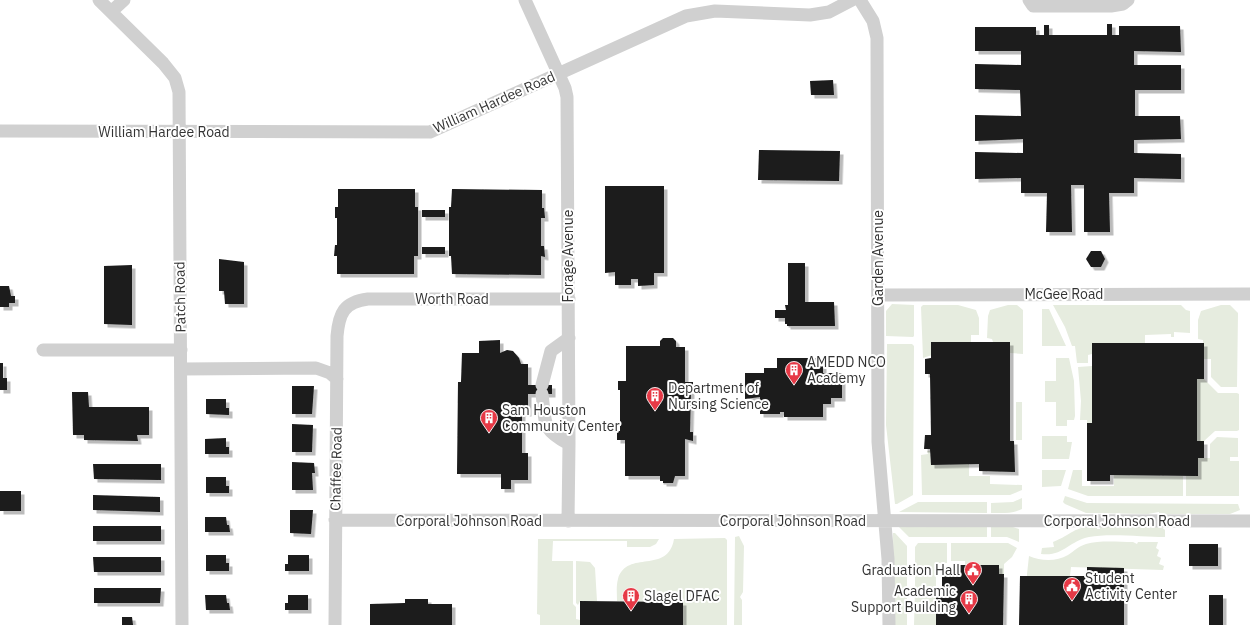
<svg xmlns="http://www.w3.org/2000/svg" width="1250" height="625" viewBox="0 0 1250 625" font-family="'IBM Plex Sans',sans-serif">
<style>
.green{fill:#e6ecdf}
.building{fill:#1a1a1a;filter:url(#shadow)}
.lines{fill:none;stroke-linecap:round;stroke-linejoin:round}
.minor{stroke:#d0d0d0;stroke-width:13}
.labels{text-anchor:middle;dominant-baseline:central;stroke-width:4;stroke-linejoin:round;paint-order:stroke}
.street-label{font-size:14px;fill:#333;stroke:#fff}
.poi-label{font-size:14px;fill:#333;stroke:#fff;text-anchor:start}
</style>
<defs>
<filter id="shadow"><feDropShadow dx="3.5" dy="3.5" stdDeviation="0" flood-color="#0004"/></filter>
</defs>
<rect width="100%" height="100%" fill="#fff"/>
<path class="green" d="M 892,304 L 914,305 L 914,336 L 913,337 L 886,336 L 886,311 Z
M 923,305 L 958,305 L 976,310 L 979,318 L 979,335 L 971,335 L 971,342 L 923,358 L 921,307 Z
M 1008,305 L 1017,305 L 1023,310 L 1023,354 L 1010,353 L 1010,342 L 993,342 L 992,339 L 987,338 L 988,316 L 990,310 Z
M 1053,305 L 1181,305 L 1186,310 L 1190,311 L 1190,333 L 1174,332 L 1174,337 L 1171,337 L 1171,334 L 1145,335 L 1145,343 L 1093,343 L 1092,354 L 1088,355 L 1088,363 L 1077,363 L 1075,346 L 1072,346 L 1065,327 Z
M 1221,305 L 1230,305 L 1238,313 L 1237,387 L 1221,387 L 1211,377 L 1211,359 L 1204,359 L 1203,340 L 1198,339 L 1198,320 L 1201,311 Z
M 1042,309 L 1049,309 L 1066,346 L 1042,346 Z
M 887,344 L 912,344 L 914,346 L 913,495 L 897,504 L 895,504 L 886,425 Z
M 1056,358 L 1069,358 L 1074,381 L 1075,416 L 1074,420 L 1067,420 L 1067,426 L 1056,426 L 1056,402 L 1045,402 L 1045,381 L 1056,381 Z
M 1092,366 L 1092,423 L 1087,423 L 1087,420 L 1080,420 L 1081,401 L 1078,367 Z
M 1197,379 L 1204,379 L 1218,393 L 1237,393 L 1239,394 L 1239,430 L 1237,431 L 1215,431 L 1204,441 L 1197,441 Z
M 1016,402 L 1022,402 L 1022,440 L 1016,440 Z
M 1042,436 L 1067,436 L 1067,442 L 1072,442 L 1069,459 L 1042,459 Z
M 1217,437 L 1238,438 L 1238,457 L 1230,457 L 1230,461 L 1239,461 L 1239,496 L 1186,496 L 1186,476 L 1198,458 L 1210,458 L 1210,444 Z
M 927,451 L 930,451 L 931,465 L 969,464 L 969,476 L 990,476 L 990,484 L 1022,485 L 1022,490 L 1010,495 L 922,495 L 921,455 L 928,454 Z
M 1042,470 L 1066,470 L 1061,486 L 1042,487 Z
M 1073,470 L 1082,470 L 1082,486 L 1114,486 L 1114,475 L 1183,476 L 1183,496 L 1088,496 L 1068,489 Z
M 1065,496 L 1087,503 L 1238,504 L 1240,510 L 1230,514 L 1159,514 L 1159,512 L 1148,514 L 1086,513 L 1065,504 L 1063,502 Z
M 1022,498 L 1022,509 C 1012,514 1002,513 991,513 L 991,503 L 1013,502 Z
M 918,502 L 987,502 L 987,513 L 899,512 Z
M 987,526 L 987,537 L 909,537 L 899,527 Z
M 991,526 L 1013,527 L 1019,529 L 1019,542 L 1007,537 L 991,537 Z
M 1097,526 L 1097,529 L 1100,529 L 1100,526 L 1160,526 L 1165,530 L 1165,537 C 1144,537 1109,533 1089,537 C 1069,541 1063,557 1041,554 L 1042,548 L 1054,547 L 1053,542 C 1073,534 1072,527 1097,526 Z
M 893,533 L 895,533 L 907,546 L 907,625 L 894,625 Z
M 739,536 L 744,546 L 743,592 L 740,597 L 742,600 L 742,625 L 734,625 L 735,537 Z
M 725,538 L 727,540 L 727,625 L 683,625 L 682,602 L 617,601 C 617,594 616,586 618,579 C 627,549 668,575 674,539 Z
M 538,539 L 659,539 L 656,544 L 650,547 L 627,547 L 627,541 L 553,541 L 552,561 L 573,561 L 573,604 L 576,607 L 576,619 L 580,620 L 580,625 L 540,625 L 540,615 L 537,614 Z
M 1133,542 L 1137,544 L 1138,542 L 1158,542 L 1156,548 L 1159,550 L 1157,556 L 1161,558 L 1159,564 L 1164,566 L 1163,570 L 1071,567 L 1070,576 L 1027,576 L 1027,574 L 1029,556 C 1041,561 1056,562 1068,555 C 1074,551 1079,546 1086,544 C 1100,540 1118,542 1133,542 Z
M 918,543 L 947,543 L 947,563 L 936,563 L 936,588 L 915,588 L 915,547 Z
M 951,543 L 1008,543 L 1017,548 L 1012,557 L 1004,564 L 1004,574 L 999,574 L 998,565 L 965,565 L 965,561 L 951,561 Z
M 576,561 L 590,562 L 595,568 L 597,601 L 580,601 L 578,605 L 576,603 Z
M 915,592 L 936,593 L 936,625 L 914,625 Z"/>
<path class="building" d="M 1107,24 L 1112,24 L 1112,35 L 1119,35 L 1119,26 L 1180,26 L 1181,52 L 1134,51 L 1134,65 L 1181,65 L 1181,90 L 1135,90 L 1135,116 L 1180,116 L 1181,139 L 1134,140 L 1134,153 L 1181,154 L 1181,179 L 1134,178 L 1134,193 L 1109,193 L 1110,232 L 1084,232 L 1084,185 L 1071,185 L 1072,232 L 1046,232 L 1047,193 L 1021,193 L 1021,178 L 975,179 L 975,152 L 1023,153 L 1023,139 L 975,141 L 975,115 L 1021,116 L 1020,90 L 975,89 L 975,64 L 1021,65 L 1021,51 L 975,51 L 975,27 L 1036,27 L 1036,35 L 1044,35 L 1044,25 L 1049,25 L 1049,35 L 1107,35 Z
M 833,80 L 834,95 L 811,95 L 810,81 Z
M 759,150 L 840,151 L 839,181 L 758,180 Z
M 605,186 L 664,186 L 664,273 L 654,273 L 654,285 L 638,286 L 638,279 L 631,279 L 631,285 L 615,285 L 615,272 L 605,273 Z
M 338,189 L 415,189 L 415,207 L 418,207 L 418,256 L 414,256 L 414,274 L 337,274 L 337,256 L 334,256 L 335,245 L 337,245 L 337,218 L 335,218 L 335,207 L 338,207 Z
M 452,189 L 542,190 L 542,208 L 544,208 L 545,218 L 541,218 L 541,246 L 544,246 L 545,257 L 541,256 L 541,275 L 452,274 L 451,256 L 449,256 L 449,207 L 451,207 Z
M 422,210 L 445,210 L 445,217 L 422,217 Z
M 422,247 L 445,247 L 445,254 L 422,254 Z
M 1091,251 L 1101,251 L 1105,259 L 1101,267 L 1091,267 L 1086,259 Z
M 219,259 L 244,262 L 244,304 L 225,304 L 224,291 L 219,291 Z
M 788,263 L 805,263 L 805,302 L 834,302 L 835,326 L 787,326 L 787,324 L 785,324 L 785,318 L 775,318 L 775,310 L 786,310 L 785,305 L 788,305 Z
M 132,265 L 132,325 L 104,324 L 104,266 Z
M 0,286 L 9,286 L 11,296 L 15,296 L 15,303 L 9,303 L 9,307 L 0,307 Z
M 663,338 L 673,338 L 676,341 L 676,347 L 685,347 L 685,382 L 693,382 L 693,390 L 691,390 L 690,432 L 693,432 L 693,441 L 685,439 L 685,476 L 675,476 L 673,483 L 663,483 L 663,481 L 660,481 L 660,476 L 625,476 L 625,440 L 617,440 L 617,431 L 620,431 L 620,390 L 618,390 L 618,381 L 626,381 L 626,346 L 660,346 L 660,341 Z
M 500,340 L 500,353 L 507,350 L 513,351 L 519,358 L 521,364 L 528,364 L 528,385 L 552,385 L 552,394 L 528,394 L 528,413 L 522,413 L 522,453 L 528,453 L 528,480 L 511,480 L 511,489 L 501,489 L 501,474 L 457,474 L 458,382 L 461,382 L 462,353 L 479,353 L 479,341 Z
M 931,342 L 1010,342 L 1010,441 L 1014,441 L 1015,472 L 979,471 L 979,464 L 931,465 L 930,449 L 924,449 L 925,435 L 931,435 L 930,374 L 925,374 L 925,359 L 931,358 Z
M 1092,343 L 1204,343 L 1204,379 L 1197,379 L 1197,441 L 1204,441 L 1204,458 L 1198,458 L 1198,476 L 1110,475 L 1110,481 L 1087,481 L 1087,423 L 1092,423 Z
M 777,358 L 823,358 L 823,373 L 842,373 L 842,398 L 831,398 L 831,404 L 823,404 L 823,417 L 784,417 L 784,412 L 780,412 L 780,414 L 760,414 L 760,397 L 745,399 L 745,373 L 764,373 L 764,368 L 777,368 Z
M 0,363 L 3,363 L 3,378 L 7,378 L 7,390 L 0,390 Z
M 292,386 L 314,386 L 312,414 L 292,414 Z
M 72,392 L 88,392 L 89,407 L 149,407 L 149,435 L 137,435 L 138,441 L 84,440 L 84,435 L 73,435 Z
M 206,399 L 226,399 L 226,408 L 229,408 L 229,415 L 206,414 Z
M 292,424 L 313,425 L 312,452 L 292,452 Z
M 226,438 L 226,447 L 229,447 L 229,454 L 205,454 L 205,439 Z
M 292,462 L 314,463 L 315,473 L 312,473 L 313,490 L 292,490 Z
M 93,464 L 161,464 L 161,480 L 94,479 Z
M 206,477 L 226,477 L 226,486 L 229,486 L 229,493 L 206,493 Z
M 0,491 L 21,491 L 21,511 L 0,511 Z
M 93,495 L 160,497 L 160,512 L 93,510 Z
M 290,510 L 313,510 L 311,534 L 290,533 Z
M 205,517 L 226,517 L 227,525 L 229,525 L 230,532 L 205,532 Z
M 93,526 L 161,526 L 161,541 L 93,541 Z
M 1189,544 L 1218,544 L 1218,566 L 1189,566 Z
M 206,555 L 226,555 L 226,563 L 229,563 L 229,571 L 206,571 Z
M 288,555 L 309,555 L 309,571 L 285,571 L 285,564 L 288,564 Z
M 93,557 L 161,557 L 161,572 L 94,572 Z
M 954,565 L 999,565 L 999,574 L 1004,574 L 1003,625 L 936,625 L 936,597 L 942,596 L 942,567 L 954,567 Z
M 1087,567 L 1124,568 L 1124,625 L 1019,625 L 1020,576 L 1087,576 Z
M 94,588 L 161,588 L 160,603 L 94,603 Z
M 205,595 L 226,595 L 227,603 L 229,603 L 230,610 L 206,610 Z
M 288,595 L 308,595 L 308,610 L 285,610 L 285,603 L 288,603 Z
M 1209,595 L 1223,595 L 1223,625 L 1209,625 Z
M 405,599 L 428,599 L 428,604 L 452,604 L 452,625 L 370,625 L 370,604 L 405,603 Z
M 580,601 L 683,602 L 683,625 L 580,625 Z
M 122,617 L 132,617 L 133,625 L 122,625 Z"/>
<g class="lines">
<path class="minor" d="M 99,0 L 163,63 L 175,78 L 179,92 L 182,625
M 525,0 L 565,88 L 567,97 L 569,444 L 568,521
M 860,0 L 873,21 L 877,38 L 878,442 L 888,559 L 889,625
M 1029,0 L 1033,6 L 1111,6 L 1123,4 L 1128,0
M 112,11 L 124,0
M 0,131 L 430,132 L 686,16 L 715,11 L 810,15 L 829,12 L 852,0
M 879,295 L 1250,294
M 43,350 L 181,350
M 181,369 L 316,368 L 330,373 L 337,379
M 542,385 L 551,351 L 569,338
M 542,394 C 546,424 541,429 569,444
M 335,520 L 1250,521
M 335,625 L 337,336 C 339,313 344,302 368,299 L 569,299"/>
</g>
<defs>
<symbol id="building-pin" viewBox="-11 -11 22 30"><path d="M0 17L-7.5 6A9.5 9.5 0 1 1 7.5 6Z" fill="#e63946" stroke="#fff"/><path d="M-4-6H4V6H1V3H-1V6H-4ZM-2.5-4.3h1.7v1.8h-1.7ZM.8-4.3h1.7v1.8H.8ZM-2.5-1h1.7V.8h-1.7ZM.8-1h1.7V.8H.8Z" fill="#fff"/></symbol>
<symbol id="civic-pin" viewBox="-11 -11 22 30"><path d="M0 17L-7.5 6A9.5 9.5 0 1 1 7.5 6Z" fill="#e63946" stroke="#fff"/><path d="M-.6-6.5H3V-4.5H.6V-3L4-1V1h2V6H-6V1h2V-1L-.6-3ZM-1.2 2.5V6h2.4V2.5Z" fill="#fff"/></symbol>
</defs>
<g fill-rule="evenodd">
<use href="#building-pin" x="784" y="360" width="20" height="27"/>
<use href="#building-pin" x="645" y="386" width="20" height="27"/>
<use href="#building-pin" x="479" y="408" width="20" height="27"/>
<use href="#civic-pin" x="963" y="560" width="20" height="27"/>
<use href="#civic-pin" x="1062" y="576" width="20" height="27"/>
<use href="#building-pin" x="621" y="586" width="20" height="27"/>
<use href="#building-pin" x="959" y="589" width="20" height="27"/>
</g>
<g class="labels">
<g class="street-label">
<text transform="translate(494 102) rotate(-24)">William Hardee Road</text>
<text x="164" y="132">William Hardee Road</text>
<text transform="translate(568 256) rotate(-90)">Forage Avenue</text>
<text transform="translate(878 258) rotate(-90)">Garden Avenue</text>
<text x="1064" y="294">McGee Road</text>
<text transform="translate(180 297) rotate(-91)">Patch Road</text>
<text x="452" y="299">Worth Road</text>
<text transform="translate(336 469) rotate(-89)">Chaffee Road</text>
<text x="469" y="521">Corporal Johnson Road</text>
<text x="793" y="521">Corporal Johnson Road</text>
<text x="1117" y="521">Corporal Johnson Road</text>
</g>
<g class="poi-label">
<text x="807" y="362">AMEDD NCO<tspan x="807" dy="16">Academy</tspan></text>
<text x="668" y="388">Department of<tspan x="668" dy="16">Nursing Science</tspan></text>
<text x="502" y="410">Sam Houston<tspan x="502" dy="16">Community Center</tspan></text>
<text x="960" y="570" text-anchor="end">Graduation Hall</text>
<text x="1085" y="578">Student<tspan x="1085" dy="16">Activity Center</tspan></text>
<text x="956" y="591" text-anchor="end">Academic<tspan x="956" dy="16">Support Building</tspan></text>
<text x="644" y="596">Slagel DFAC</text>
</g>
</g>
</svg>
